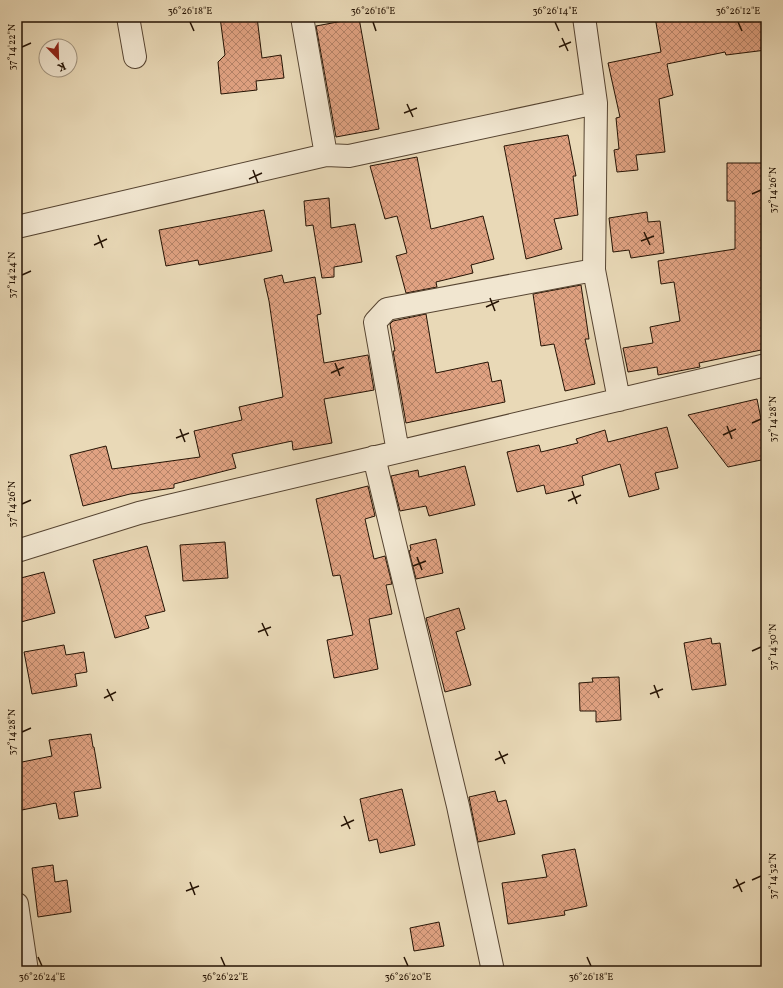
<svg xmlns="http://www.w3.org/2000/svg" width="783" height="988" viewBox="0 0 783 988" font-family="Vollkorn,serif">
<style>
.building{fill:url(#building-cross-hatch);stroke:#251304}
.lines{fill:none;stroke-linecap:round;stroke-linejoin:round}
.minor-casing{stroke:#564431;stroke-width:24}
.minor{stroke:#f1e6d0;stroke-width:22}
.ticks{fill:none;stroke:#251304;stroke-width:1.5}
.neatline{fill:none;stroke:#251304;stroke-width:1.5}
.ticks-label{font-size:10px;text-anchor:middle;fill:#251304}
</style>
<defs>
<pattern id="building-cross-hatch" width="8" height="8" patternUnits="userSpaceOnUse"><rect width="8" height="8" fill="#e0a282"/><path d="M0 0l8 8M0 8l8-8" fill="none" stroke="#b58368"/></pattern>
</defs>
<rect width="100%" height="100%" fill="#e9d9b7"/>
<filter id="stains"><feTurbulence type="fractalNoise" baseFrequency=".005" numOctaves="4"/><feColorMatrix values="0 0 0 0 .2 0 0 0 0 .09 0 0 0 0 .02 0 0 0 .5 -.17"/></filter>
<radialGradient id="worn" r=".72"><stop offset=".6" stop-color="#630" stop-opacity="0"/><stop offset="1" stop-color="#630" stop-opacity=".3"/></radialGradient>
<path class="building" d="M 220,17 L 257,17 L 262,58 L 281,55 L 284,78 L 256,81 L 257,90 L 221,94 L 218,62 L 225,55 Z
M 655,17 L 763,17 L 764,24 L 766,24 L 766,50 L 726,55 L 725,52 L 667,64 L 673,95 L 659,99 L 665,152 L 636,155 L 638,170 L 617,172 L 614,150 L 619,149 L 616,118 L 620,117 L 608,63 L 661,52 Z
M 359,18 L 379,129 L 336,137 L 316,26 Z
M 568,135 L 576,176 L 573,176 L 578,215 L 554,219 L 562,249 L 526,259 L 504,146 Z
M 417,157 L 431,229 L 483,216 L 494,259 L 471,265 L 473,273 L 436,282 L 437,287 L 406,293 L 396,256 L 407,253 L 397,216 L 385,219 L 370,166 Z
M 727,163 L 766,163 L 766,349 L 699,363 L 700,367 L 658,375 L 657,367 L 628,372 L 623,348 L 653,343 L 650,327 L 680,321 L 674,282 L 661,284 L 658,261 L 735,249 L 735,201 L 727,201 Z
M 329,198 L 331,228 L 355,224 L 362,262 L 334,267 L 334,277 L 322,278 L 313,225 L 306,226 L 304,201 Z
M 264,210 L 272,251 L 199,265 L 198,260 L 166,266 L 159,230 Z
M 647,212 L 648,222 L 660,221 L 664,253 L 631,258 L 629,250 L 613,252 L 609,218 Z
M 282,275 L 284,283 L 315,277 L 321,314 L 317,315 L 324,363 L 368,355 L 374,390 L 324,399 L 332,443 L 293,450 L 292,441 L 232,454 L 236,468 L 174,484 L 174,488 L 130,494 L 83,506 L 70,455 L 106,446 L 112,469 L 200,457 L 194,431 L 242,420 L 239,407 L 283,397 L 269,301 L 264,279 Z
M 581,285 L 589,339 L 585,339 L 595,384 L 565,391 L 554,344 L 541,346 L 533,294 Z
M 426,314 L 436,373 L 488,362 L 492,382 L 501,380 L 505,402 L 406,423 L 393,351 L 395,351 L 390,324 L 393,321 Z
M 757,399 L 766,444 L 766,459 L 728,467 L 688,415 Z
M 667,427 L 678,468 L 655,473 L 659,489 L 629,497 L 620,464 L 582,476 L 584,485 L 546,494 L 544,485 L 517,492 L 507,452 L 539,445 L 541,452 L 578,443 L 576,439 L 605,430 L 608,442 Z
M 465,466 L 475,505 L 429,516 L 426,506 L 400,511 L 391,476 L 418,470 L 419,477 Z
M 368,486 L 375,516 L 365,519 L 374,559 L 385,556 L 392,584 L 386,585 L 392,614 L 369,619 L 378,669 L 334,678 L 327,640 L 353,635 L 340,575 L 333,576 L 316,499 Z
M 436,539 L 443,573 L 416,579 L 409,551 L 411,550 L 410,545 Z
M 225,542 L 228,578 L 183,581 L 180,545 Z
M 147,546 L 165,611 L 145,616 L 149,628 L 115,638 L 93,560 Z
M 44,572 L 55,613 L 17,623 L 17,579 Z
M 459,608 L 465,629 L 456,632 L 471,685 L 445,692 L 426,618 Z
M 711,638 L 712,644 L 720,643 L 726,685 L 692,690 L 684,643 Z
M 64,645 L 66,655 L 84,652 L 87,672 L 75,674 L 77,686 L 32,694 L 24,652 Z
M 619,677 L 621,720 L 596,722 L 596,711 L 580,711 L 579,683 L 593,682 L 592,678 Z
M 91,734 L 93,747 L 94,747 L 101,788 L 74,792 L 78,816 L 59,819 L 56,803 L 17,811 L 17,763 L 52,756 L 49,740 Z
M 402,789 L 415,845 L 380,853 L 377,839 L 369,841 L 360,799 Z
M 495,791 L 498,802 L 506,800 L 515,834 L 478,842 L 469,797 Z
M 575,849 L 587,906 L 564,911 L 565,915 L 508,924 L 502,883 L 547,877 L 542,855 Z
M 53,865 L 55,882 L 67,880 L 71,912 L 38,917 L 32,868 Z
M 439,922 L 444,946 L 414,951 L 410,928 Z"/>
<g class="lines">
<defs>
<path id="minor" d="M 128,17 L 135,57
M 302,17 L 326,155
M 584,17 L 596,103 L 594,270 L 619,400
M 17,227 L 326,155 L 349,156 L 596,103
M 398,452 L 375,322 L 387,309 L 594,270
M 374,457 L 458,806 L 493,971
M 17,551 L 139,513 L 766,365
M 17,904 L 27,971"/>
</defs>
<use href="#minor" class="minor-casing"/>
<use href="#minor" class="minor"/>
</g>
<path class="ticks" d="M 190,22 L 194,31M 373,22 L 376,31M 555,22 L 559,31M 738,22 L 742,31M 562,38 L 568,51M 22,47 L 31,43M 559,47 L 571,42M 407,104 L 413,117M 404,113 L 417,108M 253,170 L 258,183M 249,179 L 262,173M 752,194 L 761,190M 644,232 L 650,245M 98,235 L 103,248M 641,241 L 654,236M 94,245 L 107,239M 22,275 L 31,271M 490,298 L 495,311M 486,307 L 499,301M 335,363 L 340,376M 331,373 L 344,367M 752,423 L 761,419M 727,426 L 732,439M 180,429 L 185,442M 723,435 L 736,429M 176,438 L 189,433M 572,491 L 577,504M 568,501 L 581,495M 22,504 L 31,500M 417,557 L 422,570M 413,566 L 426,561M 262,623 L 268,636M 258,632 L 271,627M 752,651 L 761,647M 654,685 L 659,698M 107,689 L 113,701M 650,694 L 663,689M 104,698 L 116,692M 22,732 L 31,728M 499,751 L 505,764M 495,760 L 508,754M 344,816 L 350,829M 341,826 L 354,820M 736,879 L 742,892M 752,880 L 761,876M 190,882 L 195,895M 733,888 L 745,882M 186,891 L 199,886M 38,957 L 42,966M 221,957 L 225,966M 404,957 L 408,966M 587,957 L 591,966"/>
<rect width="783" height="988" fill="none" stroke="#e9d9b7" stroke-width="44"/>
<g transform="translate(58 58) rotate(157)"><circle r="19" fill="#f1e6d0" stroke="#9f927e"/>
<path d="M0-3L7 15L0 10L-7 15Z" fill="#8f2418"/>
<text y="-6" font-size="11" font-weight="bold" text-anchor="middle" fill="#251304">K</text>
</g>
<rect x="22" y="22" width="739" height="944" class="neatline"/>
<g class="ticks-label">
<text x="190" y="14">36°26'18"E</text>
<text x="373" y="14">36°26'16"E</text>
<text x="555" y="14">36°26'14"E</text>
<text x="738" y="14">36°26'12"E</text>
<text transform="translate(11 47) rotate(-90)" y="4">37°14'22"N</text>
<text transform="translate(772 190) rotate(-90)" y="4">37°14'26"N</text>
<text transform="translate(11 275) rotate(-90)" y="4">37°14'24"N</text>
<text transform="translate(772 419) rotate(-90)" y="4">37°14'28"N</text>
<text transform="translate(11 504) rotate(-90)" y="4">37°14'26"N</text>
<text transform="translate(772 647) rotate(-90)" y="4">37°14'30"N</text>
<text transform="translate(11 732) rotate(-90)" y="4">37°14'28"N</text>
<text transform="translate(772 876) rotate(-90)" y="4">37°14'32"N</text>
<text x="42" y="980">36°26'24"E</text>
<text x="225" y="980">36°26'22"E</text>
<text x="408" y="980">36°26'20"E</text>
<text x="591" y="980">36°26'18"E</text>
</g>
<rect width="100%" height="100%" filter="url(#stains)"/>
<rect width="100%" height="100%" fill="url(#worn)"/>
</svg>
